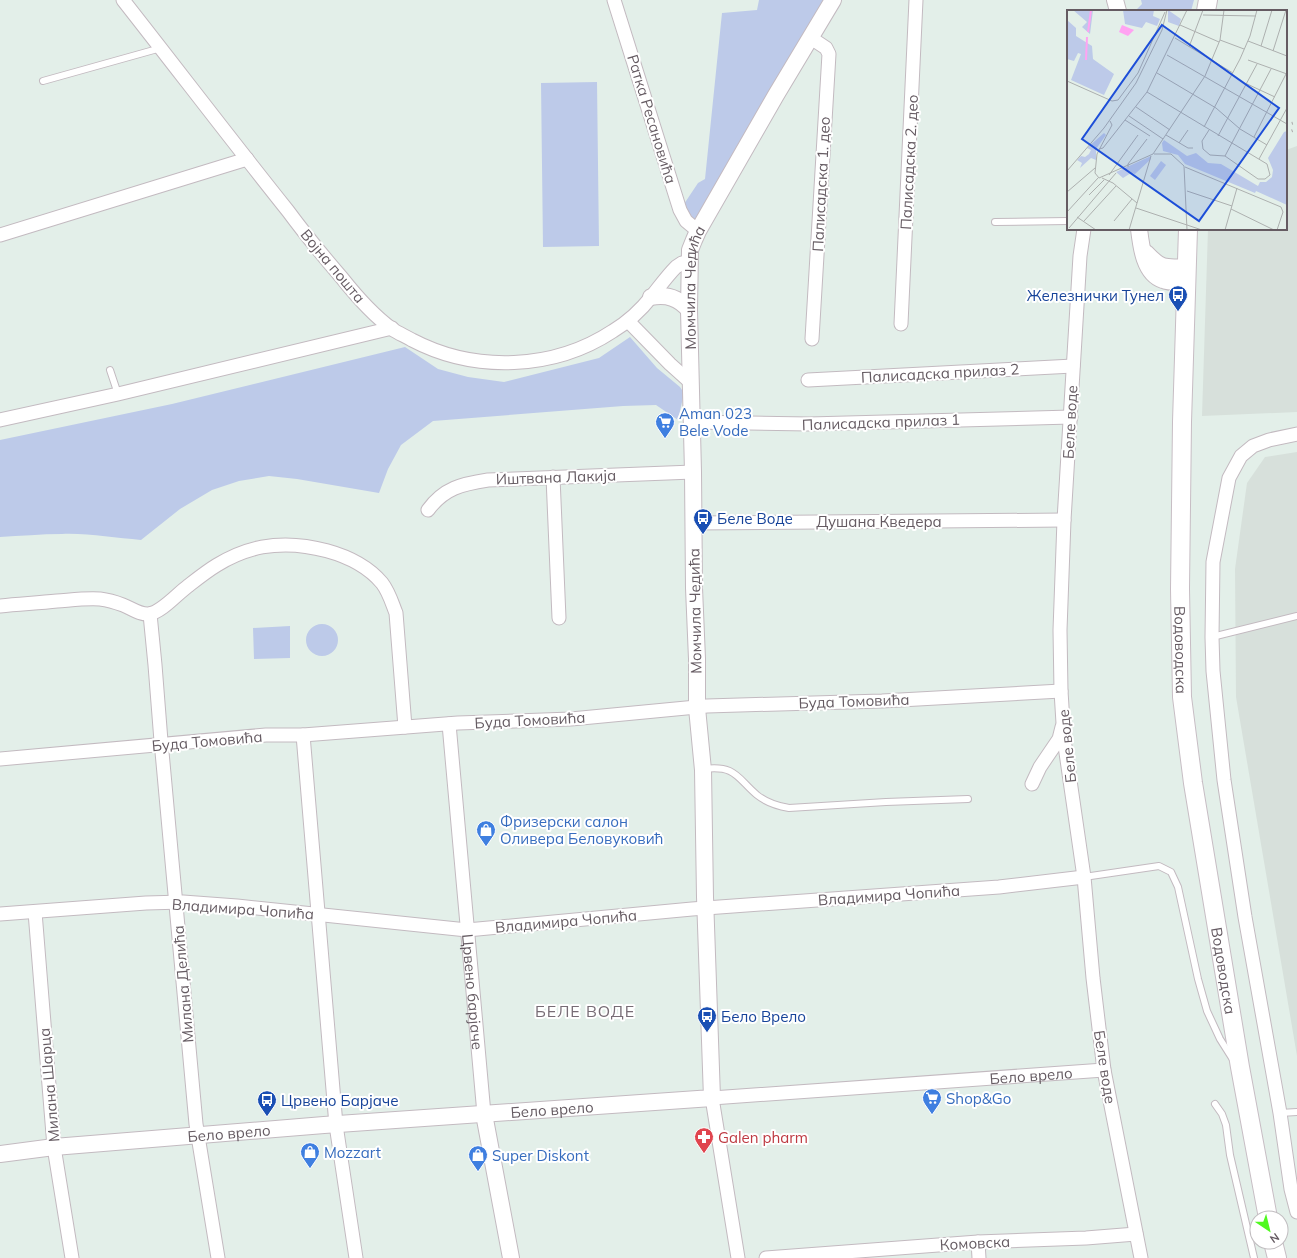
<svg xmlns="http://www.w3.org/2000/svg" width="1297" height="1258" viewBox="0 0 1297 1258" font-family="Mulish,sans-serif">
<style>
.industrial{fill:#d7e0db}
.green{fill:#bdcae9}
.lines{fill:none;stroke-linecap:round;stroke-linejoin:round}
.service-casing{stroke:#c3bac0;stroke-width:8}
.minor-casing{stroke:#c3bac0;stroke-width:15}
.tertiary-casing{stroke:#c3bac0;stroke-width:18}
.secondary-casing{stroke:#c7bdc4;stroke-width:20}
.service{stroke:#fff;stroke-width:6}
.minor{stroke:#fff;stroke-width:13}
.tertiary{stroke:#fff;stroke-width:16}
.secondary{stroke:#fff;stroke-width:18}
.rail{stroke:#aaa7a9;stroke-width:3;stroke-dasharray:1 5;stroke-linecap:butt}
.labels{text-anchor:middle;dominant-baseline:central;stroke-width:4;stroke-linejoin:round;paint-order:stroke}
.street-label{font-size:15px;fill:#655b62;stroke:#fff}
.transit-label{font-size:15px;fill:#164399;stroke:#fff;text-anchor:start}
.shop-label{font-size:15px;fill:#366cbe;stroke:#fff;text-anchor:start}
.health-label{font-size:15px;fill:#be3a42;stroke:#fff;text-anchor:start}
.neighbourhood-label{font-size:16px;letter-spacing:1px;fill:#776c75;stroke:#fff}
.inset-river{fill:none;stroke:#ffa3f2;stroke-width:2}
.inset-road{fill:none;stroke:#adb0af;stroke-width:1}
.view{fill:#1d4ed8;fill-opacity:0.15;stroke:#1d4ed8;stroke-width:2}
.inset-edge{fill:none;stroke:#655b62;stroke-width:2}
</style>
<rect width="100%" height="100%" fill="#e3efe9"/>
<path class="industrial" d="M 1297,146 L 1297,412 L 1202,416 L 1208,229 L 1286,229 L 1286,150 Z
M 1297,452 L 1297,1056 L 1236,697 L 1235,569 L 1247,483 L 1265,457 Z"/>
<path class="green" d="M 759,0 L 833,0 L 698,231 L 680,210 L 698,183 L 705,179 L 722,13 L 757,10 Z
M 1141,0 L 1194,0 L 1191,11 L 1135,11 L 1142,4 Z
M 597,82 L 599,246 L 543,247 L 541,83 Z
M 630,337 L 657,368 L 680,387 L 684,393 L 678,420 L 656,405 L 623,406 L 433,421 L 401,445 L 388,469 L 379,493 L 297,479 L 269,476 L 239,481 L 212,490 L 180,509 L 141,540 C 115,538 88,533 62,534 C 41,534 20,536 0,537 L 0,440 L 172,404 L 405,347 L 438,369 L 468,377 L 504,382 L 599,358 Z
M306 640a16 16 0 1 1 32 0a16 16 0 1 1-32 0Z
M 290,626 L 290,658 L 254,659 L 253,628 Z"/>
<g class="lines">
<defs>
<path id="service" d="M 43,81 L 161,48
M 995,222 L 1068,221
M 110,370 L 118,394
M 1212,637 L 1297,616
M 704,769 C 736,765 737,778 757,795 C 767,803 777,806 789,808 L 886,802 L 968,799
M 1084,877 L 1159,866 L 1171,872 L 1178,887 L 1198,979 L 1207,1011 L 1220,1039 L 1232,1058
M 1215,1104 L 1222,1114 L 1226,1125 L 1230,1155 L 1254,1258
M 1280,1113 L 1297,1112"/>
<g id="minor">
<path d="M 123,0 C 178,70 232,141 288,211 C 305,234 323,256 342,278 C 357,297 373,315 392,329 C 398,333 405,336 412,340 C 475,373 554,370 613,331 C 628,322 641,310 652,296 C 660,286 667,276 676,267 L 682,263 L 690,261"/>
<path d="M 614,0 L 680,210 L 686,221 L 698,231"/>
<path d="M 811,38 L 826,48 L 829,54 L 812,339"/>
<path d="M 1084,229 L 1080,256 L 1064,520 L 1060,630 L 1061,691 L 1064,739 L 1084,877 L 1093,978 L 1104,1070 L 1141,1258"/>
<path d="M 0,235 L 247,159"/>
<path d="M 628,321 L 670,364 L 690,382"/>
<path d="M 901,324 L 916,0"/>
<path d="M 808,380 L 1073,366"/>
<path d="M 0,420 L 118,394 L 392,328"/>
<path d="M 691,422 L 809,424 L 1071,417"/>
<path d="M 1297,434 L 1269,440 L 1253,446 L 1241,456 L 1229,478 L 1213,562 L 1212,637 L 1213,671 L 1224,780 L 1245,917 L 1280,1113 L 1291,1189 L 1297,1212"/>
<path d="M 553,477 L 559,618"/>
<path d="M 428,510 C 444,488 462,484 488,480 L 693,472"/>
<path d="M 693,523 L 1064,520"/>
<path d="M 0,606 C 19,604 38,603 57,601 C 71,600 86,598 100,599 C 108,600 115,602 123,605 C 131,608 140,615 149,614 C 162,612 177,594 188,586 C 197,579 207,571 217,565 C 230,557 247,550 262,547 C 301,540 356,552 382,583 C 389,592 392,603 396,613 L 405,727"/>
<path d="M 150,614 L 155,665 L 161,741 L 196,1124 L 218,1258"/>
<path id="s1" d="M 449,724 L 484,1114"/>
<path d="M 303,735 L 336,1125 L 356,1258"/>
<path d="M 0,759 L 266,735 L 303,735 L 458,723 L 571,719 L 707,706 L 882,701 L 1061,691"/>
<path d="M 1032,784 L 1040,767 L 1059,739 L 1062,727"/>
<path d="M 35,912 L 54,1147 L 72,1258"/>
<path d="M 0,914 L 146,903 L 183,902 L 237,906 L 467,930 L 692,909 L 999,887 L 1084,877"/>
<path d="M 978,1242 L 979,1258"/>
<path id="s2" d="M 738,1258 L 712,1098 L 1104,1070"/>
<path d="M 766,1258 L 978,1242 L 1086,1238 L 1136,1234"/>
</g>
<g id="tertiary">
<path d="M 1115,0 L 1118,11"/>
<path d="M 1139,229 C 1141,246 1144,274 1163,280 C 1170,283 1178,282 1185,282"/>
<path d="M 1146,253 C 1161,269 1164,268 1186,267"/>
<path d="M 651,297 C 667,294 679,298 689,310"/>
<path d="M 484,1114 L 511,1258"/>
<path id="s3" d="M 0,1154 L 54,1147 L 324,1125 L 712,1098 L 705,897 L 703,770 L 697,708 L 697,659 L 694,588 L 693,472 L 689,310 L 690,250 L 694,240 L 698,231 L 776,95 L 833,0"/>
</g>
<g id="secondary">
<path d="M 1206,11 L 1208,0"/>
<path id="s4" d="M 1188,229 L 1182,422 L 1180,589 L 1182,697 L 1193,783 L 1240,1067 L 1268,1218"/>
<path d="M 1273,1242 L 1277,1258"/>
</g>
</defs>
<use href="#service" class="service-casing"/>
<use href="#minor" class="minor-casing"/>
<use href="#tertiary" class="tertiary-casing"/>
<use href="#secondary" class="secondary-casing"/>
<use href="#service" class="service"/>
<use href="#minor" class="minor"/>
<use href="#tertiary" class="tertiary"/>
<use href="#secondary" class="secondary"/>
<path class="rail" d="M 1286,125 L 1297,122
M 1286,133 L 1297,129"/>
</g>
<defs>
<symbol id="bus-pin" viewBox="-11 -11 22 30"><path d="M0 17L-7.5 6A9.5 9.5 0 1 1 7.5 6Z" fill="#1a4fb4" stroke="#fff"/><path d="M-5-6H5V4H4V6H2V4H-2V6H-4V4H-5ZM-3.5-4V0h7V-4ZM-3.5 1.2v1.5H-2V1.2ZM2 1.2v1.5H3.5V1.2Z" fill="#fff"/></symbol>
<symbol id="supermarket-pin" viewBox="-11 -11 22 30"><path d="M0 17L-7.5 6A9.5 9.5 0 1 1 7.5 6Z" fill="#3f7fe0" stroke="#fff"/><path d="M-6-5.5h2.5l.6 2H6L4.5 2H-2.5L-4.4-4H-6ZM-1.5 3.2a1.3 1.3 0 1 0 .1 0ZM3 3.2a1.3 1.3 0 1 0 .1 0Z" fill="#fff"/></symbol>
<symbol id="shop-pin" viewBox="-11 -11 22 30"><path d="M0 17L-7.5 6A9.5 9.5 0 1 1 7.5 6Z" fill="#3f7fe0" stroke="#fff"/><path d="M-5-2.5h2.3a2.7 3.5 0 0 1 5.4 0H5L5.5 6h-11ZM-1.5-2.5h3a1.5 2.3 0 0 0-3 0Z" fill="#fff"/></symbol>
<symbol id="pharmacy-pin" viewBox="-11 -11 22 30"><path d="M0 17L-7.5 6A9.5 9.5 0 1 1 7.5 6Z" fill="#e0444e" stroke="#fff"/><path d="M-2-6h4v4h4v4h-4v4h-4v-4h-4v-4h4Z" fill="#fff"/></symbol>
</defs>
<g fill-rule="evenodd">
<use href="#bus-pin" x="1167" y="284" width="22" height="30"/>
<use href="#supermarket-pin" x="654" y="411" width="22" height="30"/>
<use href="#bus-pin" x="692" y="507" width="22" height="30"/>
<use href="#shop-pin" x="475" y="819" width="22" height="30"/>
<use href="#bus-pin" x="696" y="1005" width="22" height="30"/>
<use href="#supermarket-pin" x="921" y="1087" width="22" height="30"/>
<use href="#bus-pin" x="256" y="1089" width="22" height="30"/>
<use href="#pharmacy-pin" x="693" y="1126" width="22" height="30"/>
<use href="#shop-pin" x="299" y="1141" width="22" height="30"/>
<use href="#shop-pin" x="467" y="1144" width="22" height="30"/>
</g>
<g class="labels">
<g class="street-label">
<text transform="translate(652 119) rotate(73)">Ратка Ресановића</text>
<text transform="translate(909 162) rotate(-87)">Палисадска 2. део</text>
<text transform="translate(821 184) rotate(-87)">Палисадска 1. део</text>
<text transform="translate(333 266) rotate(50)">Војна пошта</text>
<text stroke="none"><textPath href="#s3" startOffset="1526">Момчила Чедића</textPath></text>
<text transform="translate(940 373) rotate(-3)">Палисадска прилаз 2</text>
<text transform="translate(881 422) rotate(-2)">Палисадска прилаз 1</text>
<text transform="translate(1070 422) rotate(-87)">Беле воде</text>
<text transform="translate(556 477) rotate(-2)">Иштвана Лакија</text>
<text x="879" y="521">Душана Кведера</text>
<text transform="translate(695 611) rotate(-91)">Момчила Чедића</text>
<text stroke="none"><textPath href="#s4" startOffset="421">Водоводска</textPath></text>
<text transform="translate(854 701) rotate(-2)">Буда Томовића</text>
<text transform="translate(530 720) rotate(-3)">Буда Томовића</text>
<text transform="translate(207 741) rotate(-5)">Буда Томовића</text>
<text transform="translate(1067 746) rotate(-96)">Беле воде</text>
<text transform="translate(889 895) rotate(-4)">Владимира Чопића</text>
<text transform="translate(243 909) rotate(4)">Владимира Чопића</text>
<text transform="translate(566 921) rotate(-5)">Владимира Чопића</text>
<text stroke="none"><textPath href="#s4" startOffset="745">Водоводска</textPath></text>
<text transform="translate(183 984) rotate(-95)">Милана Делића</text>
<text stroke="none"><textPath href="#s1" startOffset="269">Црвено барјаче</textPath></text>
<text transform="translate(1105 1067) rotate(81)">Беле воде</text>
<text stroke="none"><textPath href="#s2" startOffset="482">Бело врело</textPath></text>
<text transform="translate(49 1085) rotate(-95)">Милана Шарца</text>
<text stroke="none"><textPath href="#s3" startOffset="554">Бело врело</textPath></text>
<text stroke="none"><textPath href="#s3" startOffset="230">Бело врело</textPath></text>
<text transform="translate(975 1243) rotate(-3)">Комовска</text>
</g>
<g class="transit-label">
<text x="1164" y="295" text-anchor="end">Железнички Тунел</text>
<text x="717" y="518">Беле Воде</text>
<text x="721" y="1016">Бело Врело</text>
<text x="281" y="1100">Црвено Барјаче</text>
</g>
<g class="shop-label">
<text x="679" y="413">Aman 023<tspan x="679" dy="17">Bele Vode</tspan></text>
<text x="500" y="821">Фризерски салон<tspan x="500" dy="17">Оливера Беловуковић</tspan></text>
<text x="946" y="1098">Shop&amp;Go</text>
<text x="324" y="1152">Mozzart</text>
<text x="492" y="1155">Super Diskont</text>
</g>
<g class="health-label">
<text x="718" y="1137">Galen pharm</text>
</g>
<g class="neighbourhood-label">
<text x="585" y="1011">БЕЛЕ ВОДЕ</text>
</g>
</g>
<g transform="translate(1067 10)">
<rect width="220" height="220" fill="#e3efe9"/>
<path d="M 6,0 L 26,0 L 23,24 L 15,17 L 20,12 ZM 56,0 L 87,0 L 86,6 L 93,9 L 90,16 L 79,12 L 75,18 L 58,14 ZM 101,0 L 114,9 L 112,16 L 101,12 ZM 0,10 L 9,18 L 9,26 L 25,36 L 26,49 L 47,64 L 37,85 L 4,70 L 14,44 L 11,43 L 7,51 L 0,49 ZM 220,121 L 220,195 L 189,181 L 188,183 L 118,154 L 111,145 L 96,141 L 95,133 L 97,130 L 120,146 L 129,143 L 141,153 L 154,154 L 191,176 L 193,172 L 199,172 L 205,167 L 206,160 L 201,148 L 217,122 ZM 37,123 L 39,125 L 29,139 L 29,150 L 24,148 L 13,158 L 15,153 L 10,150 L 14,146 L 18,147 L 22,144 L 24,140 L 20,138 ZM 84,146 L 84,149 L 68,164 L 64,163 L 56,168 L 49,162 ZM 94,151 L 99,155 L 88,170 L 83,166 Z" fill="#bdcae9"/>
<path d="M 55,15 L 67,20 L 61,26 L 52,22 Z" fill="#ffa3f2"/>
<path class="inset-river" d="M 21,22 L 24,0M 19,50 L 20,27"/>
<path class="inset-road" d="M 136,5 L 189,6M 113,15 L 152,32M 108,28 L 166,63M 153,30 L 177,39M 181,31 L 220,46M 194,36 L 205,0M 122,37 L 136,0M 206,41 L 219,0M 100,45 L 220,114M 181,50 L 220,64M 90,63 L 149,98 L 173,119 L 200,135M 0,71 L 45,91 L 51,90 L 71,63 L 98,2M 180,74 L 208,87M 80,82 L 200,154 L 203,165 L 198,169 L 191,169 L 158,146M 69,97 L 103,120M 62,106 L 96,129M 58,110 L 83,126M 43,111 L 45,115 L 30,144 L 28,163 L 32,168 L 86,144 L 138,66 L 153,30 L 157,0M 137,117 L 173,49 L 183,26 L 190,0M 142,120 L 135,131 L 136,139 L 143,145 L 158,146M 99,125 L 121,138 L 126,138M 151,126 L 190,54M 187,127 L 219,64M 112,133 L 121,120M 32,139 L 36,138 L 80,82 L 120,0M 87,144 L 104,144 L 117,156 L 120,220M 158,146 L 204,59M 192,149 L 220,98M 61,157 L 61,154 L 80,129M 118,157 L 214,197 L 216,202 L 210,220M 0,161 L 37,118 L 69,73 L 95,20 L 100,0M 42,165 L 71,125M 35,168 L 46,173 L 70,193M 120,181 L 165,196M 0,182 L 28,158M 22,185 L 37,170M 69,198 L 135,220M 164,199 L 207,220M 0,202 L 31,168M 10,207 L 29,220M 17,211 L 49,176M 47,211 L 65,189M 2,218 L 49,163M 62,220 L 84,146M 158,220 L 170,178"/>
<path class="view" d="M 95,15 L 212,98 L 132,211 L 15,129 Z"/>
<rect width="220" height="220" class="inset-edge"/>
</g>
<g transform="translate(1269 1230) rotate(145)"><circle r="19" fill="#ffffff" stroke="#c1bdc0"/>
<path d="M0-3L7 15L0 10L-7 15Z" fill="#4ff91f"/>
<text y="-6" font-size="11" font-weight="bold" text-anchor="middle" fill="#655b62">N</text>
</g>
</svg>
